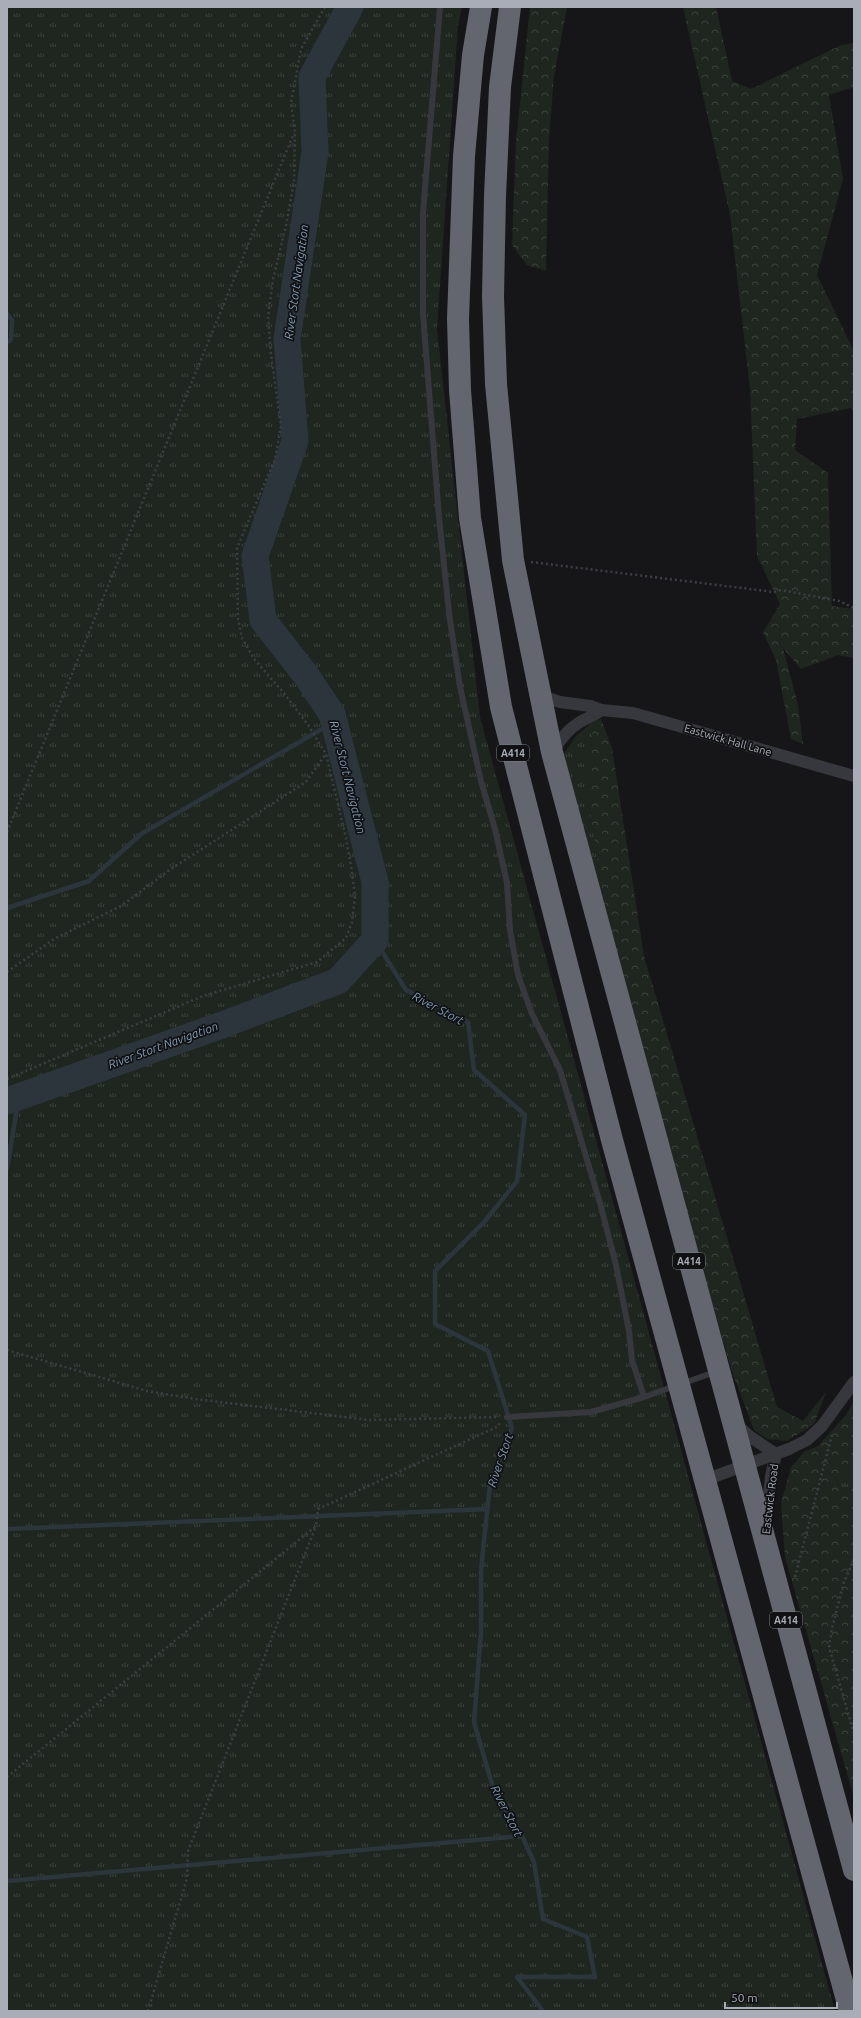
<svg xmlns="http://www.w3.org/2000/svg" width="861" height="2018" viewBox="0 0 861 2018" font-family="Ubuntu,sans-serif">
<style>
.grass{fill:url(#grass-tufts)}
.forest{fill:url(#forest-crowns)}
.lines{fill:none;stroke-linecap:round;stroke-linejoin:round}
.stream{stroke:#2c353c;stroke-width:4.5}
.river{stroke:#2c353c;stroke-width:27}
.path{stroke:#3d3f44;stroke-width:2.5;stroke-dasharray:2 3;stroke-linecap:butt}
.lane{stroke:#37383d;stroke-width:6}
.street{stroke:#37383d;stroke-width:12}
.highway{stroke:#63666e;stroke-width:22}
.labels{text-anchor:middle;dominant-baseline:central;stroke-width:3.5;stroke-linejoin:round;paint-order:stroke}
.shield{fill:#111113;stroke:#7b7e86;stroke-width:1}
.shield-label{font-size:10px;font-weight:bold;fill:#a8adb8}
.street-label{font-size:11px;fill:#a8adb8;stroke:#111113}
.water-label{font-size:12px;font-style:italic;fill:#7f9bb3;stroke:#111113}
</style>
<defs>
<pattern id="grass-tufts" width="24" height="20" patternUnits="userSpaceOnUse"><rect width="24" height="20" fill="#1e261f"/><path d="M3 7l-1-3M5 7V3M7 7l1-3M15 17l-1-3M17 17v-4M19 17l1-3" fill="none" stroke="#3c433d"/></pattern>
<pattern id="forest-crowns" width="20" height="18" patternUnits="userSpaceOnUse"><rect width="20" height="18" fill="#1e261f"/><path d="M2 6a3 3 0 1 1 6 0M12 15a3 3 0 1 1 6 0" fill="none" stroke="#3c433d"/></pattern>
</defs>
<rect width="100%" height="100%" fill="#161618"/>
<path class="grass" d="M 7,7 L 462,7 L 458,26 L 437,329 L 480,717 L 835,2011 L 7,2011 Z
M 595,720 L 589,753 L 589,804 L 609,935 L 566,766 L 564,753 L 576,736 Z
M 854,1467 L 854,1487 L 844,1492 L 834,1478 Z"/>
<path class="forest" d="M 530,7 L 567,7 L 554,76 L 549,139 L 546,271 L 527,265 L 512,245 L 516,142 Z
M 683,7 L 716,7 L 732,81 L 751,89 L 841,45 L 854,43 L 854,87 L 829,95 L 843,179 L 817,275 L 854,351 L 854,411 L 851,408 L 797,419 L 795,450 L 828,473 L 832,606 L 854,609 L 854,658 L 838,655 L 801,669 L 783,648 L 798,705 L 803,744 L 791,739 L 776,660 L 763,632 L 780,604 L 757,556 L 750,389 L 730,215 Z
M 601,719 L 612,748 L 644,956 L 777,1407 L 803,1421 L 826,1392 L 814,1424 L 787,1441 L 767,1439 L 754,1430 L 731,1369 L 632,1023 L 609,935 L 589,804 L 589,753 L 595,720 Z
M 854,1401 L 854,1467 L 834,1478 L 844,1492 L 854,1487 L 854,1798 L 785,1557 L 781,1503 L 791,1467 L 804,1452 L 818,1446 L 846,1415 Z"/>
<g class="lines">
<path class="stream" d="M 7,314 L 12,320 L 11,340 L 7,342
M 7,908 L 89,881 L 141,834 L 334,722
M 375,940 L 406,990 L 468,1022 L 474,1070 L 525,1115 L 517,1181 L 485,1221 L 435,1271 L 435,1324 L 488,1351 L 512,1428 L 490,1484 L 481,1570 L 481,1632 L 474,1722 L 494,1791 L 522,1836 L 534,1862 L 543,1919 L 587,1937 L 595,1977 L 517,1977 L 543,2011
M 7,1169 L 19,1096
M 7,1529 L 488,1509
M 7,1881 L 522,1836"/>
<path class="river" d="M 7,1101 L 222,1025 L 338,981 L 375,940 L 375,882 L 332,714 L 305,674 L 263,620 L 255,556 L 295,441 L 287,339 L 315,152 L 312,77 L 350,7"/>
<path class="path" d="M 531,562 L 774,592 L 781,590 L 839,601 L 854,608
M 7,832 L 294,133
M 7,972 L 54,939 L 121,906 L 171,869 L 306,782 L 325,755
M 7,1079 L 203,996 L 317,962 L 346,938 L 352,922 L 355,896 L 351,866 L 346,838 L 326,754 L 308,725 L 283,692 L 254,659 L 242,638 L 238,619 L 237,548 L 275,459 L 281,426 L 271,355 L 268,316 L 273,280 L 286,225 L 294,182 L 295,131 L 291,103 L 301,49 L 325,7
M 7,1350 L 147,1391 L 195,1399 L 369,1420 L 499,1417
M 854,1559 L 844,1582 L 832,1628 L 829,1647 L 854,1734
M 795,1577 L 832,1435
M 7,1777 L 316,1526 L 318,1509 L 499,1426 L 499,1423
M 148,2011 L 187,1878 L 188,1851 L 316,1526"/>
<path class="lane" d="M 440,7 L 423,213 L 423,314 L 439,517 L 449,613 L 460,687 L 481,781 L 495,829 L 507,883 L 510,930 L 518,975 L 532,1014 L 560,1070 L 600,1203 L 616,1265 L 629,1331 L 632,1360 L 644,1397
M 507,1417 L 591,1412 L 644,1397 L 715,1372"/>
<path class="street" d="M 539,695 L 560,702 L 590,706 L 601,710 L 633,713 L 854,776
M 552,752 C 559,742 566,731 577,724 C 585,718 593,717 601,710
M 736,1424 L 749,1436 L 776,1454 L 771,1476 L 766,1523
M 705,1480 L 789,1449 L 807,1440 L 822,1426 L 854,1382"/>
<path class="highway" d="M 481,7 L 473,55 L 464,156 L 458,319 L 460,390 L 470,518 L 501,707 L 612,1140 L 850,2011
M 510,7 L 500,87 L 495,196 L 493,296 L 496,384 L 513,560 L 552,752 L 854,1870"/>
</g>
<g class="labels">
<g class="shield">
<rect x="497" y="745" width="32" height="16" rx="3"/>
<rect x="673" y="1253" width="32" height="16" rx="3"/>
<rect x="770" y="1612" width="32" height="16" rx="3"/>
</g>
<g class="shield-label">
<text x="513" y="753">A414</text>
<text x="689" y="1261">A414</text>
<text x="786" y="1620">A414</text>
</g>
<g class="street-label">
<text transform="translate(728 740) rotate(16)">Eastwick Hall Lane</text>
<text transform="translate(770 1499) rotate(-83)">Eastwick Road</text>
</g>
<g class="water-label">
<text transform="translate(296 282) rotate(-82)">River Stort Navigation</text>
<text transform="translate(348 777) rotate(76)">River Stort Navigation</text>
<text transform="translate(438 1008) rotate(28)">River Stort</text>
<text transform="translate(163 1045) rotate(-20)">River Stort Navigation</text>
<text transform="translate(500 1460) rotate(-71)">River Stort</text>
<text transform="translate(507 1811) rotate(63)">River Stort</text>
</g>
</g>
<rect width="861" height="2018" fill="none" stroke="#a8adb8" stroke-width="16"/>
<path d="M725 2002v6h112v-6" fill="none" stroke="#a8adb8" stroke-width="2"/>
<text x="731" y="2002" font-size="12" fill="#a8adb8" stroke="#111113" stroke-width="3" paint-order="stroke">50 m</text>
</svg>
